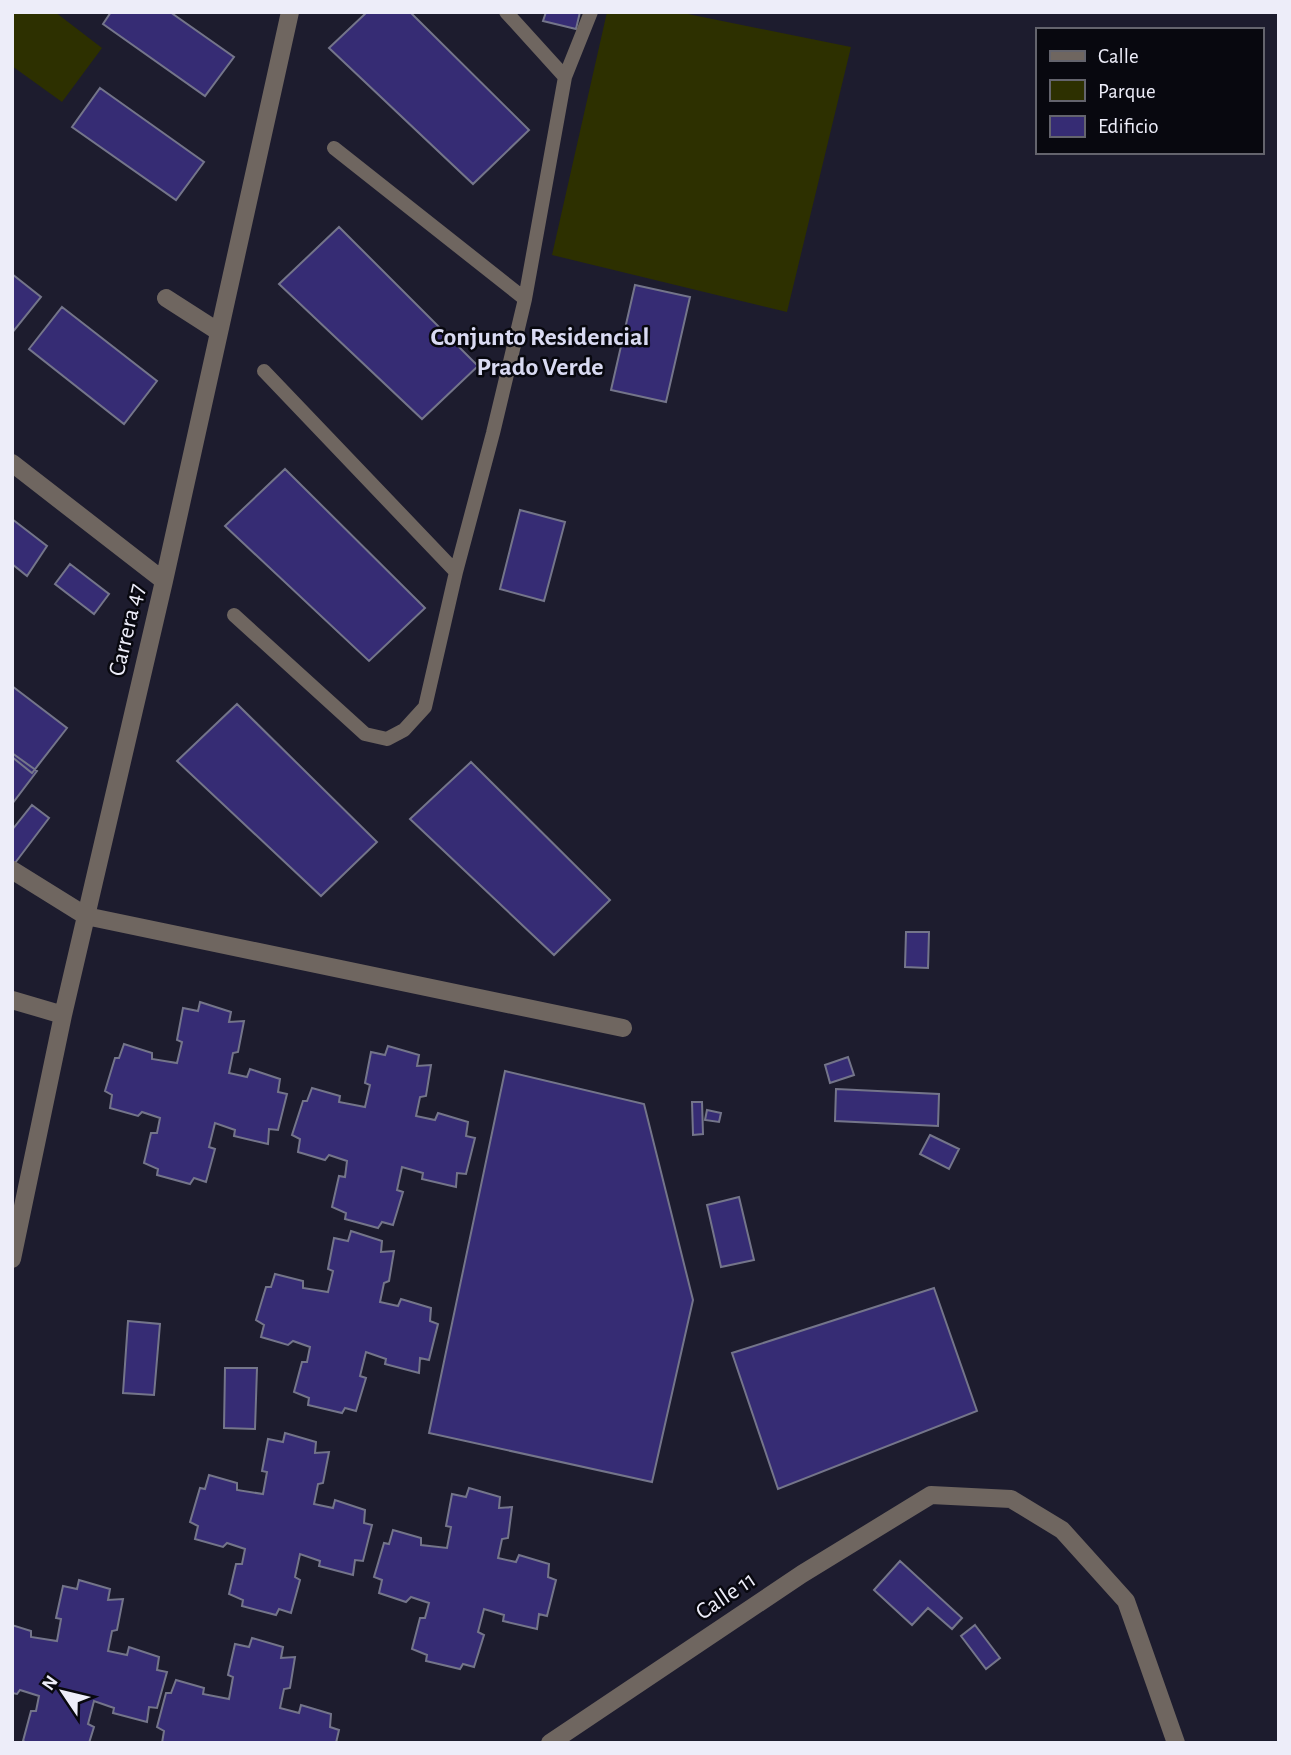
<svg xmlns="http://www.w3.org/2000/svg" width="1291" height="1755" viewBox="0 0 1291 1755" font-family="'Alegreya Sans',sans-serif">
<style>
.green{fill:#2d3000}
.building{fill:#362c74;stroke:#74758a;stroke-width:2}
.lines{fill:none;stroke-linecap:round;stroke-linejoin:round}
.service{stroke:#6f6660;stroke-width:14}
.minor{stroke:#6f6660;stroke-width:18}
.labels{text-anchor:middle;dominant-baseline:central;stroke-width:5;stroke-linejoin:round;paint-order:stroke}
.street-label{font-size:24px;fill:#ededf9;stroke:#08080f}
.neighbourhood-label{font-size:26px;font-weight:bold;fill:#d9daf2;stroke:#08080f}
</style>
<rect width="100%" height="100%" fill="#1d1c2e"/>
<path class="green" d="M 12,12 L 55,12 L 102,48 L 62,102 L 12,66 Z
M 607,12 L 678,12 L 851,47 L 787,312 L 552,255 Z"/>
<path class="building" d="M 111,12 L 170,12 L 234,57 L 205,96 L 103,24 Z
M 367,12 L 410,12 L 529,130 L 473,184 L 329,48 Z
M 546,12 L 580,12 L 576,29 L 543,21 Z
M 100,88 L 204,162 L 176,200 L 72,127 Z
M 339,227 L 478,366 L 422,419 L 279,284 Z
M 12,274 L 41,297 L 12,333 Z
M 635,285 L 690,297 L 666,402 L 611,390 Z
M 62,307 L 157,381 L 124,424 L 29,349 Z
M 285,469 L 425,608 L 369,661 L 225,526 Z
M 520,510 L 565,522 L 544,601 L 500,589 Z
M 12,519 L 47,546 L 27,576 L 12,564 Z
M 70,564 L 109,594 L 94,614 L 55,584 Z
M 12,686 L 67,728 L 32,773 L 12,757 Z
M 237,704 L 377,842 L 321,896 L 177,761 Z
M 12,753 L 37,771 L 12,804 Z
M 471,762 L 610,900 L 554,955 L 410,819 Z
M 32,805 L 49,818 L 15,863 L 12,861 L 12,830 Z
M 906,932 L 929,932 L 928,968 L 905,967 Z
M 200,1002 L 231,1012 L 229,1022 L 244,1021 L 238,1052 L 233,1053 L 229,1073 L 247,1077 L 250,1069 L 280,1079 L 278,1092 L 287,1094 L 278,1130 L 269,1129 L 268,1144 L 234,1136 L 235,1130 L 215,1123 L 209,1147 L 215,1149 L 206,1182 L 194,1178 L 190,1184 L 157,1175 L 158,1169 L 144,1163 L 151,1133 L 157,1133 L 160,1118 L 142,1112 L 138,1116 L 110,1108 L 112,1095 L 105,1091 L 115,1058 L 119,1058 L 124,1044 L 152,1053 L 152,1059 L 177,1063 L 182,1042 L 177,1040 L 183,1008 L 198,1011 Z
M 388,1046 L 419,1055 L 417,1066 L 431,1065 L 426,1096 L 420,1097 L 416,1116 L 435,1120 L 438,1113 L 468,1122 L 466,1136 L 475,1138 L 466,1174 L 457,1173 L 456,1187 L 422,1179 L 423,1173 L 402,1167 L 397,1190 L 403,1192 L 393,1225 L 382,1222 L 378,1228 L 345,1219 L 346,1213 L 332,1207 L 339,1176 L 345,1177 L 347,1161 L 329,1155 L 325,1160 L 298,1152 L 300,1139 L 292,1135 L 303,1101 L 307,1101 L 312,1088 L 340,1096 L 339,1102 L 365,1107 L 370,1085 L 365,1083 L 371,1052 L 385,1055 Z
M 848,1057 L 854,1075 L 830,1083 L 825,1065 Z
M 505,1071 L 644,1104 L 693,1300 L 652,1482 L 429,1433 Z
M 836,1089 L 939,1094 L 938,1126 L 835,1121 Z
M 692,1102 L 702,1102 L 703,1134 L 693,1135 Z
M 707,1110 L 721,1113 L 719,1122 L 705,1120 Z
M 930,1135 L 959,1149 L 949,1169 L 920,1154 Z
M 739,1197 L 754,1260 L 721,1267 L 707,1205 Z
M 351,1231 L 382,1241 L 381,1252 L 394,1251 L 389,1281 L 384,1283 L 380,1302 L 398,1306 L 401,1299 L 431,1308 L 430,1321 L 438,1324 L 429,1360 L 420,1358 L 419,1373 L 385,1364 L 386,1359 L 366,1352 L 360,1376 L 366,1378 L 356,1411 L 345,1408 L 342,1413 L 308,1405 L 309,1398 L 294,1392 L 302,1362 L 307,1362 L 310,1347 L 293,1341 L 288,1345 L 261,1337 L 264,1325 L 256,1320 L 266,1287 L 271,1287 L 275,1274 L 303,1281 L 303,1288 L 328,1292 L 333,1271 L 328,1269 L 334,1238 L 348,1241 Z
M 934,1288 L 977,1411 L 778,1489 L 732,1353 Z
M 128,1321 L 160,1324 L 154,1395 L 123,1393 Z
M 225,1368 L 257,1368 L 255,1429 L 224,1428 Z
M 285,1433 L 316,1442 L 315,1453 L 329,1452 L 323,1483 L 318,1484 L 314,1504 L 333,1508 L 335,1500 L 365,1510 L 364,1523 L 372,1525 L 363,1561 L 355,1560 L 353,1575 L 319,1566 L 320,1561 L 300,1554 L 295,1577 L 300,1580 L 291,1613 L 279,1609 L 276,1615 L 242,1606 L 243,1600 L 229,1594 L 236,1564 L 242,1564 L 245,1549 L 227,1543 L 223,1547 L 195,1539 L 198,1526 L 190,1522 L 200,1488 L 205,1489 L 209,1475 L 237,1483 L 237,1490 L 263,1494 L 267,1472 L 262,1471 L 268,1439 L 283,1442 Z
M 469,1488 L 500,1497 L 499,1508 L 512,1507 L 508,1538 L 502,1539 L 498,1558 L 516,1562 L 519,1555 L 549,1564 L 548,1577 L 556,1580 L 547,1616 L 539,1614 L 537,1629 L 503,1621 L 504,1615 L 484,1609 L 478,1632 L 484,1635 L 474,1667 L 463,1664 L 460,1669 L 426,1661 L 427,1655 L 412,1649 L 420,1618 L 425,1618 L 429,1603 L 411,1597 L 406,1602 L 379,1593 L 382,1580 L 374,1577 L 384,1543 L 389,1544 L 393,1530 L 421,1538 L 421,1545 L 447,1548 L 451,1527 L 446,1526 L 452,1494 L 466,1497 Z
M 900,1561 L 962,1618 L 952,1629 L 928,1608 L 912,1625 L 874,1590 Z
M 79,1580 L 110,1589 L 108,1600 L 123,1599 L 117,1630 L 112,1631 L 108,1651 L 127,1655 L 129,1647 L 159,1657 L 157,1670 L 167,1672 L 157,1708 L 149,1707 L 147,1722 L 113,1713 L 114,1708 L 94,1701 L 88,1724 L 94,1727 L 89,1743 L 27,1743 L 23,1741 L 31,1711 L 36,1711 L 39,1696 L 20,1690 L 17,1694 L 12,1693 L 12,1625 L 31,1631 L 31,1637 L 57,1641 L 61,1619 L 56,1618 L 63,1586 L 77,1589 Z
M 975,1625 L 1000,1658 L 986,1669 L 961,1636 Z
M 252,1638 L 283,1647 L 281,1658 L 295,1657 L 290,1688 L 284,1689 L 280,1708 L 299,1713 L 301,1705 L 331,1714 L 330,1727 L 339,1730 L 336,1743 L 162,1743 L 164,1731 L 157,1727 L 166,1693 L 171,1693 L 176,1680 L 204,1688 L 203,1694 L 229,1699 L 233,1677 L 228,1675 L 235,1644 L 249,1647 Z"/>
<g class="lines">
<path class="service" d="M 506,12 L 565,77
M 334,148 L 525,299
M 264,371 L 456,572
M 234,615 L 365,734 L 387,739 L 404,730 L 425,707 L 456,572 L 493,433 L 525,299 L 565,77 L 591,12"/>
<path class="minor" d="M 166,298 L 219,332
M 12,463 L 164,581
M 12,870 L 86,916 L 623,1028
M 12,1000 L 63,1015
M 12,1259 L 63,1015 L 164,581 L 290,12
M 550,1743 L 802,1574 L 931,1495 L 1011,1499 L 1062,1530 L 1126,1601 L 1176,1743"/>
</g>
<g class="labels">
<g class="street-label">
<text transform="translate(127 630) rotate(-77)">Carrera 47</text>
<text transform="translate(726 1596) rotate(-34)">Calle 11</text>
</g>
<g class="neighbourhood-label">
<text x="540" y="337">Conjunto Residencial<tspan x="540" dy="30">Prado Verde</tspan></text>
</g>
</g>
<rect width="1291" height="1755" fill="none" stroke="#ededf9" stroke-width="28"/>
<rect x="1036" y="28" width="228" height="126" fill="#08080f" stroke="#64646d" stroke-width="2"/>
<rect x="1050" y="51" width="35" height="10" fill="#6f6660" stroke="#64646d" stroke-width="2"/>
<text x="1098" y="63" font-size="21" fill="#ededf9">Calle</text>
<rect x="1050" y="80" width="35" height="21" fill="#2d3000" stroke="#64646d" stroke-width="2"/>
<text x="1098" y="98" font-size="21" fill="#ededf9">Parque</text>
<rect x="1050" y="116" width="35" height="21" fill="#362c74" stroke="#64646d" stroke-width="2"/>
<text x="1098" y="133" font-size="21" fill="#ededf9">Edificio</text>
<g transform="translate(63 1692) rotate(305)" stroke="#08080f" stroke-width="5" paint-order="stroke">
<path d="M0-5L12 26L0 18L-12 26Z" fill="#ededf9"/>
<text y="-10" font-size="19" font-weight="bold" text-anchor="middle" fill="#ededf9">N</text>
</g>
</svg>
